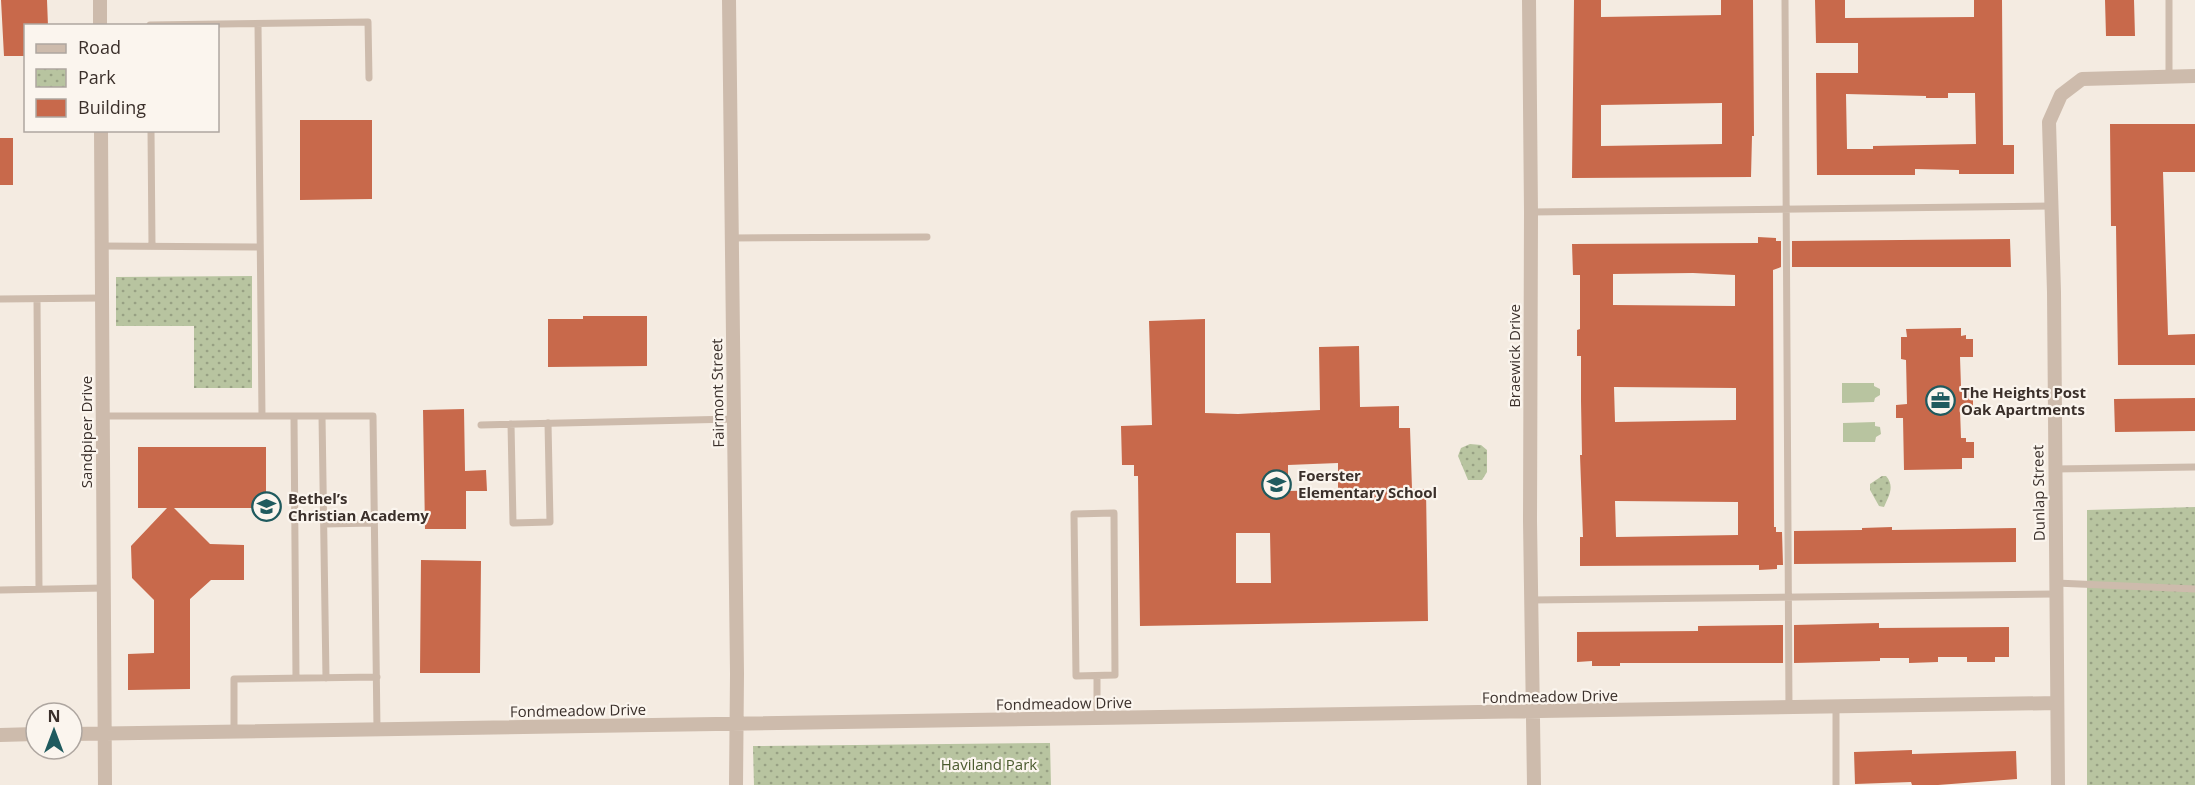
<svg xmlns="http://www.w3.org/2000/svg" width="2195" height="785" viewBox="0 0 2195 785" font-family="'Open Sans',sans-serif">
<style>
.grass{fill:#b8c4a0}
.park{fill:url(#park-dots)}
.building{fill:#c8694b;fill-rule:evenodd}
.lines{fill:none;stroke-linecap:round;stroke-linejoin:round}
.lane{stroke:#cdbbac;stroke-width:7}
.street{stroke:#cdbbac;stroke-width:14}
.labels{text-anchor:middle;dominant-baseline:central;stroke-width:4.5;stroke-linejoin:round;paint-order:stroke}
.street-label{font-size:15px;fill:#3b302b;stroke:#fbf5ee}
.poi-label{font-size:15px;font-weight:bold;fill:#3b302b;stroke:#fbf5ee;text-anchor:start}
.park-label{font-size:15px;fill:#4a5a2e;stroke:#fbf5ee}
</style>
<defs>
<pattern id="park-dots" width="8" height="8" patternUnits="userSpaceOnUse" patternTransform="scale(1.5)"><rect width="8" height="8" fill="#b8c4a0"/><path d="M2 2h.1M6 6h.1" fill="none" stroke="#97a083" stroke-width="1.8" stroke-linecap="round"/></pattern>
</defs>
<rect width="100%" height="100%" fill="#f4ebe1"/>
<path class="grass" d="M 1842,383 L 1874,383 L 1874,386 L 1880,389 L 1880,395 L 1875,398 L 1874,402 L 1842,403 Z
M 1875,422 L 1875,426 L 1880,427 L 1881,434 L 1876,437 L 1875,442 L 1843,442 L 1843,423 Z"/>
<path class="park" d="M 252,276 L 252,388 L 194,388 L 194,326 L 116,326 L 116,277 Z
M 1470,444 L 1481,445 L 1487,450 L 1487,472 L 1482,480 L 1468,480 L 1458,456 L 1461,448 Z
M 1882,476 L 1886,476 C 1895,486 1889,496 1884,507 L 1879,506 L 1870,490 L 1870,484 Z
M 2195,507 L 2195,785 L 2087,785 L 2087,510 Z
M 1050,743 L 1051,785 L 754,785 L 753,746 Z"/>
<path class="building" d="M 1,0 L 47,0 L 48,26 L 26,26 L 26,56 L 4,56 Z
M 1574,0 L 1601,0 L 1601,17 L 1721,15 L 1721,0 L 1753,0 L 1754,136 L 1752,136 L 1751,177 L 1572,178 ZM 1722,103 L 1722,144 L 1601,146 L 1601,105 Z
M 1815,0 L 1845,0 L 1845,18 L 1974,17 L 1974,0 L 2002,0 L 2003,145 L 2014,145 L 2014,174 L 1959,174 L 1959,170 L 1915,169 L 1915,175 L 1817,175 L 1816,73 L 1858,73 L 1858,43 L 1816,43 ZM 1948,93 L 1975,93 L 1976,144 L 1873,146 L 1873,149 L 1847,149 L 1846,94 L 1926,96 L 1926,98 L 1948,98 Z
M 2105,0 L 2134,0 L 2135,36 L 2106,36 Z
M 300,120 L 372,120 L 372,199 L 300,200 Z
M 2110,124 L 2195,124 L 2195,172 L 2163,172 L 2168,335 L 2195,334 L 2195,365 L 2118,365 L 2116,226 L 2111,226 Z
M 0,138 L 13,138 L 13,185 L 0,185 Z
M 1758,237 L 1776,238 L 1776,241 L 1781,241 L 1781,267 L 1773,270 L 1774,527 L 1776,527 L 1776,532 L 1782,532 L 1783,565 L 1777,565 L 1777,569 L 1759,570 L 1759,565 L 1580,566 L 1580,537 L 1583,537 L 1580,455 L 1582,455 L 1581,401 L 1581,356 L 1577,356 L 1577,330 L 1580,329 L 1580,275 L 1573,275 L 1572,244 L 1758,243 ZM 1693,273 L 1735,275 L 1735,306 L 1613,305 L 1613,274 ZM 1614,387 L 1736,388 L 1736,420 L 1615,422 ZM 1615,501 L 1738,502 L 1738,535 L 1616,537 Z
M 2010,239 L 2011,267 L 1792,267 L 1792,241 Z
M 583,316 L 647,316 L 647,366 L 548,367 L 548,319 L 583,319 Z
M 1205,319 L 1205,413 L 1238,414 L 1320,410 L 1319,347 L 1359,346 L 1360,407 L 1399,406 L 1399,428 L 1410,428 L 1412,489 L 1426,489 L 1428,621 L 1140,626 L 1138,476 L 1134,476 L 1134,465 L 1122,465 L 1121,426 L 1152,425 L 1149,321 ZM 1338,463 L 1338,490 L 1288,491 L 1288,465 ZM 1236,533 L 1270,533 L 1271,583 L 1236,583 Z
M 1961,328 L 1961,336 L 1966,335 L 1966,339 L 1973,339 L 1973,357 L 1960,357 L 1961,387 L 1973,387 L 1973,409 L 1960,410 L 1961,438 L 1966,438 L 1966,442 L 1974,442 L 1974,458 L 1962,458 L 1962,469 L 1904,470 L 1903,418 L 1896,418 L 1896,405 L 1907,404 L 1906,360 L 1901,359 L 1901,337 L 1907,337 L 1906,329 Z
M 2195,398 L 2195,431 L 2115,432 L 2114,399 Z
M 464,409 L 465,471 L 486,470 L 487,491 L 466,491 L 466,529 L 425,529 L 423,410 Z
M 138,447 L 266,447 L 266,508 L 174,508 L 210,544 L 244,545 L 244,580 L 211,580 L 190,599 L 190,689 L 128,690 L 128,654 L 154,653 L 154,600 L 132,578 L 131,546 L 167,508 L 138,508 Z
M 1892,527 L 1892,530 L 2016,528 L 2016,562 L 1794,564 L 1794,531 L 1862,530 L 1862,528 Z
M 421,560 L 481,561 L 480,673 L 420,673 Z
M 1879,623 L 1879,628 L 2009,627 L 2009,657 L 1995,657 L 1995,662 L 1967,662 L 1967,657 L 1938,657 L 1938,662 L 1909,663 L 1909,658 L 1880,658 L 1880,661 L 1794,663 L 1794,625 Z
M 1783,625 L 1783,663 L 1620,663 L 1620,666 L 1592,666 L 1592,661 L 1577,662 L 1577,632 L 1698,631 L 1698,626 Z
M 1912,750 L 1912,754 L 2016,751 L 2017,779 L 1938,785 L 1912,785 L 1911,782 L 1855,784 L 1854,752 Z"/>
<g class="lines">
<path class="lane" d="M 1785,0 L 1789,709
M 2169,0 L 2169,76
M 258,24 L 262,416
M 150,25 L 368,22 L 369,78
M 151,130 L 152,246
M 1531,212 L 2051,206
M 732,238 L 927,237
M 102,246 L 260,247
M 0,299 L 102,298
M 37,299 L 39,589
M 103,416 L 373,416 L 377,729
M 294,416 L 296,678
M 322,416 L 326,678
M 511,424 L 513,523 L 550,522 L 548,423
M 481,425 L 734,419
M 2054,469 L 2195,467
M 1114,513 L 1115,675 L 1076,676 L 1074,514 Z
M 324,524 L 374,523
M 2056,583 L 2195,589
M 0,590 L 104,588
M 1531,600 L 2056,594
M 1097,676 L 1097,719
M 1836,708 L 1836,785
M 234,731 L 234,679 L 377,677"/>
<path class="street" d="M 100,0 L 100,26
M 729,0 L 737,674 L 736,785
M 1529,0 L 1531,212 L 1530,521 L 1534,785
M 101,130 L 105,785
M 72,734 L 2057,703
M 0,735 L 36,734
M 2058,785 L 2054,292 L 2049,122 L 2061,95 L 2082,79 L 2195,76"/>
</g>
<defs>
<symbol id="office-ring" viewBox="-11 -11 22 22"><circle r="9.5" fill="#fbf5ee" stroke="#1f5a5e" stroke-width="1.5"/><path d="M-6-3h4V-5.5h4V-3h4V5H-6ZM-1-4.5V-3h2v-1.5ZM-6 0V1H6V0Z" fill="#1f5a5e"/></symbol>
<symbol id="school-ring" viewBox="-11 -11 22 22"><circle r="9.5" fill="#fbf5ee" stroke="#1f5a5e" stroke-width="1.5"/><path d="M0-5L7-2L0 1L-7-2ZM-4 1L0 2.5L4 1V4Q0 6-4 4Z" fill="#1f5a5e"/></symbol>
</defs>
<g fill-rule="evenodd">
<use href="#office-ring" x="1924" y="384" width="33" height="33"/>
<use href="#school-ring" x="1260" y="468" width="33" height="33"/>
<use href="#school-ring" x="250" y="490" width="33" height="33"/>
</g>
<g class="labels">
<g class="street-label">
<text transform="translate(1514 356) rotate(-90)">Braewick Drive</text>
<text transform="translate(717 393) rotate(-91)">Fairmont Street</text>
<text transform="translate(86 432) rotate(-90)">Sandpiper Drive</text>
<text transform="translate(2038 493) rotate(-91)">Dunlap Street</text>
<text transform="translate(1550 696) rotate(-1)">Fondmeadow Drive</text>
<text transform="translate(1064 703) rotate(-1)">Fondmeadow Drive</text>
<text transform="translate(578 710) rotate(-1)">Fondmeadow Drive</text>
</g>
<g class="poi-label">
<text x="1961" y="392">The Heights Post<tspan x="1961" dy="17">Oak Apartments</tspan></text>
<text x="1298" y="475">Foerster<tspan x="1298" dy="17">Elementary School</tspan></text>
<text x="288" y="498">Bethel’s<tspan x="288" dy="17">Christian Academy</tspan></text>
</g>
<g class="park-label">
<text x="989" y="764">Haviland Park</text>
</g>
</g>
<rect x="24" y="24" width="195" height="108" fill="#fbf5ee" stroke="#aea6a0" stroke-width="1.5"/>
<rect x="36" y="44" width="30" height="9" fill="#cdbbac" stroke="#aea6a0" stroke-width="1.5"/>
<text x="78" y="54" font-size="18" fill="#3b302b">Road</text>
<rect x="36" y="69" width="30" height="18" fill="url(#park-dots)" stroke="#aea6a0" stroke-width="1.5"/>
<text x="78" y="84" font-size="18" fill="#3b302b">Park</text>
<rect x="36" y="99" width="30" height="18" fill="#c8694b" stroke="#aea6a0" stroke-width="1.5"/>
<text x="78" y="114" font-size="18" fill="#3b302b">Building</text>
<g transform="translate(54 731)"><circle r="28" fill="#fbf5ee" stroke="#aea6a0" stroke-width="1.5"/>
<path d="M0-4.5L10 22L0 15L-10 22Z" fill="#1f5a5e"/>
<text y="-9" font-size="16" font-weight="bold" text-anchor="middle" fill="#3b302b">N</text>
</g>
</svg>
